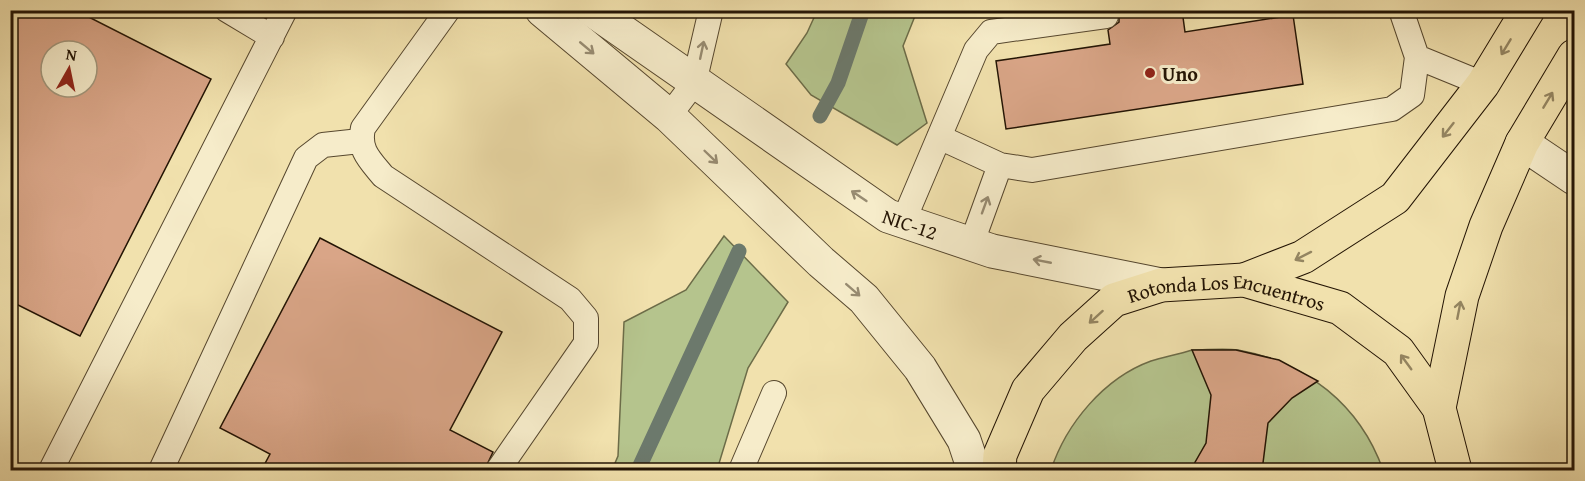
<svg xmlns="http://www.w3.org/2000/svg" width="1585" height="481" viewBox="0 0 1585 481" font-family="'Gentium Book Plus',serif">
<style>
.green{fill:#b5c48d;stroke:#6c6c48;stroke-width:1.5}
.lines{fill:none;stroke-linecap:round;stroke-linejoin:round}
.stream{stroke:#6c796c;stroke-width:15}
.building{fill:#d9a587;stroke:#231404;stroke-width:1.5;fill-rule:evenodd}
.service-casing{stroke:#56472e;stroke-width:26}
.minor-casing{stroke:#56472e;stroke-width:35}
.tertiary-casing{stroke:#56472e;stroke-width:35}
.trunk-casing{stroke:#231404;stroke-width:35}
.service{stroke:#f6ecca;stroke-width:24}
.minor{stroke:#f6ecca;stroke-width:33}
.tertiary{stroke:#f6ecca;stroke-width:33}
.trunk{stroke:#f1e1ad;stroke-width:33}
.oneway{stroke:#948561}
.oneway2{stroke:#978b71}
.poi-dot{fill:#8f2418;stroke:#f6ecca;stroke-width:2}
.labels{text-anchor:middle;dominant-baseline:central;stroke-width:6;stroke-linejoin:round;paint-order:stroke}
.poi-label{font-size:20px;font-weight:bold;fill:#231404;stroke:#f6ecca;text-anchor:start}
.street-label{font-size:20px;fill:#231404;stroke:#f6ecca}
</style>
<rect width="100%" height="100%" fill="#f1e1ad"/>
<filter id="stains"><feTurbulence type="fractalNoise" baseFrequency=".00333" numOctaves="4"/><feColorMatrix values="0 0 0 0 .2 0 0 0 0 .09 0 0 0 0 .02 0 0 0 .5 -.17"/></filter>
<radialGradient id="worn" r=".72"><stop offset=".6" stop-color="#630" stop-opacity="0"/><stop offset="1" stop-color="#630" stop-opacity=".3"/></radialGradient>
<path class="green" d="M 817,11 L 917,11 L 903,46 L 927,123 L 897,145 L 811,95 L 786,64 L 807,33 Z
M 724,236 L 788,302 L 748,368 L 717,470 L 612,470 L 618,456 L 624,322 L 686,290 Z
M 1192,350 C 1207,350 1224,348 1238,350 C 1306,362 1360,405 1383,470 L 1051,470 C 1066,424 1104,378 1151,361 C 1165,357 1179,354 1192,350 Z"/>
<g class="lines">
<path class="stream" d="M 820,116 L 838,83 L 863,10
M 638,470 L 739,251"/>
</g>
<path class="building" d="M 10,10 L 75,10 L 211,79 L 80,336 L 10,301 ZM 51,51 L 87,51 L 87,87 L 51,87 Z
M 1119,10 L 1182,10 L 1185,32 L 1293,15 L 1303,84 L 1006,129 L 996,61 L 1110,44 L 1108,30 L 1119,22 Z
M 320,238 L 502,332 L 450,430 L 493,452 L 484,471 L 261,471 L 270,454 L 220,428 Z
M 1192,350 L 1236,350 L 1279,360 L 1318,381 L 1292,398 L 1268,423 L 1262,471 L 1190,471 L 1206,443 L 1211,395 Z"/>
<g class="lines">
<defs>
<path id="service" d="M 227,10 L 272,37
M 448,10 L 363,128 C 358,150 370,160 383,176 L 570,299 L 586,318 L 586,343 L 498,470
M 1417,57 L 1483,84
M 669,116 L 694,83 L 711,10
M 939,137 L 1000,165 L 1032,170 L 1392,109 L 1412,95 L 1417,57 L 1401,10
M 903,222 L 976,50 L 991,32 L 1106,16
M 971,245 L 1000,165
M 51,470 L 285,10
M 161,470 L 306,158 L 323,145 L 360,141
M 741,470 L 774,393"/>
<path id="minor" d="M 1522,143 L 1574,178"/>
<g id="tertiary">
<path d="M 542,10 L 669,116 L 821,262 L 864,299 L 920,368 L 964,440 L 974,470"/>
<path id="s1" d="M 592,10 L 888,216 L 992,251 L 1161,285"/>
</g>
<g id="trunk">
<path d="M 1244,280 L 1303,257 L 1395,198 L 1483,84 L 1528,10"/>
<path d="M 1439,408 L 1462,296 L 1486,226 L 1522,143 L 1574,56"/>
<path id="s2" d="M 999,470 L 1000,455 L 1028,390 L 1073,337 L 1114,300 L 1161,285 L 1244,280 L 1340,308 L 1398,351 L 1439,408 L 1455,470"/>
</g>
</defs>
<use href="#service" class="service-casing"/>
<use href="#minor" class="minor-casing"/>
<use href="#tertiary" class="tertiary-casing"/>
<use href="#trunk" class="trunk-casing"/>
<use href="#service" class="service"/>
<use href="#minor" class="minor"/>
<use href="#tertiary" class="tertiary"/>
<use href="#trunk" class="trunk"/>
</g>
<defs><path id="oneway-shaft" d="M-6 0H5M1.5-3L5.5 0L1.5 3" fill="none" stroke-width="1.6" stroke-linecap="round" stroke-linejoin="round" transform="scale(1.5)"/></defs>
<g class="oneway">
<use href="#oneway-shaft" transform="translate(1506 47) rotate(121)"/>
<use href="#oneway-shaft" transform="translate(1548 100) rotate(-59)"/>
<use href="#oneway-shaft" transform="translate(1448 130) rotate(128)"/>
<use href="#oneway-shaft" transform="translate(1303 256) rotate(153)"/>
<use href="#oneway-shaft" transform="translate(1459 310) rotate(-79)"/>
<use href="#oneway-shaft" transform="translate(1096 317) rotate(138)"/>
<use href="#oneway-shaft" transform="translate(1406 362) rotate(-126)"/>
</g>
<g class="oneway2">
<use href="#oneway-shaft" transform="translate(587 48) rotate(40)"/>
<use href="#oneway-shaft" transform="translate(702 50) rotate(-78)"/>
<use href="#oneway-shaft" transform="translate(711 157) rotate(44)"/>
<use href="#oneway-shaft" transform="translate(859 196) rotate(-146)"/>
<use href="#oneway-shaft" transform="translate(985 205) rotate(-70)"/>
<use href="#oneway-shaft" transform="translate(1042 261) rotate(-169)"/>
<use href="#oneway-shaft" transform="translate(853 290) rotate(41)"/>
</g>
<circle class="poi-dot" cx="1150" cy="73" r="6"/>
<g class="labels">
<g class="poi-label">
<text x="1162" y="73">Uno</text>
</g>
<g class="street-label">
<text stroke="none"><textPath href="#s1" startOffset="384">NIC-12</textPath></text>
<text stroke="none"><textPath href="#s2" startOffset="326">Rotonda Los Encuentros</textPath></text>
</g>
</g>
<rect width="1585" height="481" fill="none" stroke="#f1e1ad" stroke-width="36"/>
<rect x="12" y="12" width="1561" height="457" fill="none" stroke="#231404" stroke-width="3"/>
<rect x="18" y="18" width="1549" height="445" fill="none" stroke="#231404" stroke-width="1.5"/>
<g transform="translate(69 69) rotate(9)"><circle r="28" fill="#f6ecca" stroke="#a2967b" stroke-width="1.5"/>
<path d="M0-4.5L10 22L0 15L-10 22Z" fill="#8f2418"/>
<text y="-9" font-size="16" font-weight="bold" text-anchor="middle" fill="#231404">N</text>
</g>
<rect width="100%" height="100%" filter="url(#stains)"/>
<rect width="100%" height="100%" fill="url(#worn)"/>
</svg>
